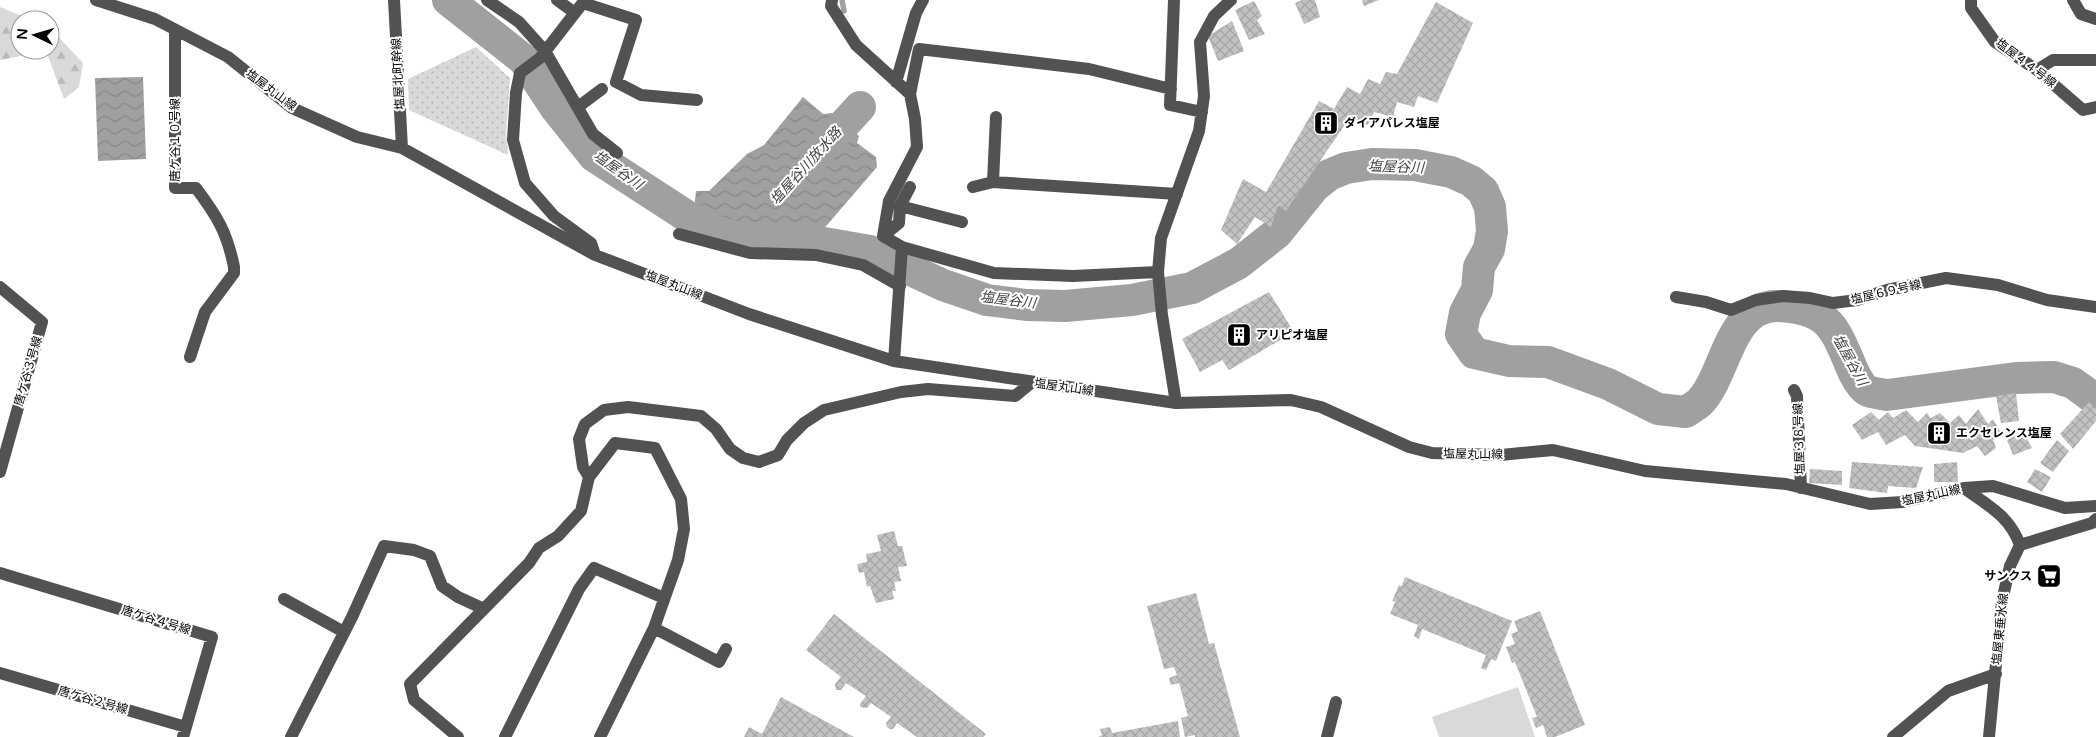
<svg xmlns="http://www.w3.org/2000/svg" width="2096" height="737" viewBox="0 0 2096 737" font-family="'Varela Round','Noto Sans JP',sans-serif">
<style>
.grass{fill:#d9d9d9}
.forest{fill:url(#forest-firs)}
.park{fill:url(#park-dots)}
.water{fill:url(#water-waves)}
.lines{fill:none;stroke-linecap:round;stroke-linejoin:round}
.stream{stroke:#a0a0a0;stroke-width:5.5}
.river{stroke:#a0a0a0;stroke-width:32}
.building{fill:url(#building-cross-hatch)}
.minor{stroke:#525252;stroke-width:12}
.labels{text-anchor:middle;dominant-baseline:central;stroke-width:4;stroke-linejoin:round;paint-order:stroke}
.street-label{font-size:12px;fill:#000;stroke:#fff}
.poi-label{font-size:12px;font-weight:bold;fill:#000;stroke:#fff;text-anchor:start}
.water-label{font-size:14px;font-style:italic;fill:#414141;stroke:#fff}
</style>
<defs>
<pattern id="forest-firs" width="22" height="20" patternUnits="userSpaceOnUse" patternTransform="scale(1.25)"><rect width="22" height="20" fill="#d9d9d9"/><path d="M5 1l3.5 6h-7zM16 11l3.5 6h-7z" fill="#b8b8b8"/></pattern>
<pattern id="park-dots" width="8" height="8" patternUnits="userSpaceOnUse" patternTransform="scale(1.25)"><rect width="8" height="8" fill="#d9d9d9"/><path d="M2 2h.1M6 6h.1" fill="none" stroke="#b8b8b8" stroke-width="1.8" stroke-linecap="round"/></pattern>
<pattern id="water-waves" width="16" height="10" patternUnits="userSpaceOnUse" patternTransform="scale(1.25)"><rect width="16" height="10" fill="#a0a0a0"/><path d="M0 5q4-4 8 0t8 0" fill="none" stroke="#888"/></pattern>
<pattern id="building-cross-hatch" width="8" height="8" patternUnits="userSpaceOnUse" patternTransform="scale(1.25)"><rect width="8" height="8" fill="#c2c2c2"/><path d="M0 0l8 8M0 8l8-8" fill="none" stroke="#a5a5a5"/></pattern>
</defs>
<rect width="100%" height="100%" fill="#fff"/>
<path class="grass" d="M 1518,687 L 1535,737 L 1439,737 L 1432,717 Z"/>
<path class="forest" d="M 0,7 L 31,20 L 20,20 L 20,50 L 50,50 L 50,28 L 83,63 L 79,87 L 64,99 L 46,51 L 0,60 Z"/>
<path class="park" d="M 476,47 L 510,78 L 506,132 L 508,155 L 409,110 L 408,79 Z"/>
<path class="water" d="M 143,77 L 146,159 L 98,161 L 95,78 Z
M 803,97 L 823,114 L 832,113 L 859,136 L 857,143 L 876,157 L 877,167 L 821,232 L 736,228 L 694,210 L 696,191 L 709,191 L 747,154 L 764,145 Z"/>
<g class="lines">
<path class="stream" d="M 842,0 L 844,11"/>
<path class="river" d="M 448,0 L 524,60 L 555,107 L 594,156 L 705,228 L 741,239 L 824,243 L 870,251 L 943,285 L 987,300 L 1026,305 L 1065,306 L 1132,300 L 1192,288 L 1239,263 L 1277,233 L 1314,187 L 1329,175 L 1346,168 L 1372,164 L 1415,165 L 1451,172 L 1471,181 L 1483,191 L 1490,207 L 1492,231 L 1489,249 L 1479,267 L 1477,290 L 1465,313 L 1461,334 L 1474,353 L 1509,361 L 1548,362 L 1608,384 L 1658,409 L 1686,412 C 1690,409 1695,406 1699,403 C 1727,375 1728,304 1779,306 C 1832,309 1835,330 1854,373 C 1857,379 1862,388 1868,391 C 1873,393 1881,394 1887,395 L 2016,378 L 2054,377 L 2073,383 L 2096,400
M 815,156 L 860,107"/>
</g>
<path class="building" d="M 1302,0 L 1315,0 L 1320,17 L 1304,24 L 1295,3 Z
M 1362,0 L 1379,0 L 1364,6 Z
M 1254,1 L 1262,16 L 1257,20 L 1265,34 L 1249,40 L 1235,10 Z
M 1436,2 L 1473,23 L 1437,103 L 1418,96 L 1414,107 L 1397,102 L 1393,117 L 1374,112 L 1368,125 L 1348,120 L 1286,211 L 1278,205 L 1271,227 L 1255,217 L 1237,244 L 1221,230 L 1243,179 L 1266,192 L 1319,101 L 1334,109 L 1347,87 L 1360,94 L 1368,79 L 1380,84 L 1386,72 L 1397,74 Z
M 1232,21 L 1244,51 L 1218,61 L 1208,36 Z
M 1269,292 L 1294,332 L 1229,370 L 1222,360 L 1200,372 L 1182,339 Z
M 2016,393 L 2019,421 L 2001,423 L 1996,396 Z
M 2089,402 L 2096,409 L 2096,421 L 2073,449 L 2060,434 Z
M 1978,409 L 1988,424 L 1993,419 L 2001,433 L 1993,440 L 1996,448 L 1985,456 L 1977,446 L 1963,453 L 1915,446 L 1905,435 L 1886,445 L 1878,432 L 1862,440 L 1852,425 L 1871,412 L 1879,420 L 1888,412 L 1893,418 L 1906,410 L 1918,422 L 1927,413 L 1931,418 L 1940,413 L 1950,423 L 1959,415 L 1966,424 Z
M 2023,431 L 2032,448 L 2013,455 L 2007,440 Z
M 2057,440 L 2069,451 L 2053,472 L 2040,463 Z
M 1852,462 L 1923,467 L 1916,488 L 1888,486 L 1887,493 L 1849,488 Z
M 1957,462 L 1958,482 L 1934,482 L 1934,464 Z
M 1810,469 L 1842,471 L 1842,485 L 1809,483 Z
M 2035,469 L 2051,477 L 2042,492 L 2027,482 Z
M 894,531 L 898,546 L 902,546 L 907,566 L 898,567 L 901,581 L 894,582 L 896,591 L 892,591 L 894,599 L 876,603 L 870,586 L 867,587 L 864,572 L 859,573 L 857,564 L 867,562 L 866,554 L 881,551 L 877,535 Z
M 1405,577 L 1512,621 L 1496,661 L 1491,659 L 1486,670 L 1481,668 L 1486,655 L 1422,629 L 1419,639 L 1414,636 L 1418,625 L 1390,614 L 1395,602 L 1392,601 L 1399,585 L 1402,586 Z
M 1196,593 L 1209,644 L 1214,643 L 1240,737 L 1195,737 L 1195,735 L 1185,737 L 1181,718 L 1188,716 L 1179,683 L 1171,685 L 1169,678 L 1177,675 L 1174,667 L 1164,669 L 1147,606 Z
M 1540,611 L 1585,725 L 1555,737 L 1547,737 L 1543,725 L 1536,728 L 1532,718 L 1537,717 L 1515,662 L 1512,663 L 1506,647 L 1515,644 L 1511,634 L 1518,631 L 1514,621 Z
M 834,614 L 986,734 L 983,737 L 917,737 L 897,723 L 893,729 L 890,729 L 887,727 L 886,723 L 891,717 L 871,703 L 867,708 L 860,707 L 860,704 L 866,696 L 846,683 L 841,690 L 836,690 L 835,684 L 841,677 L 806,650 Z
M 781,697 L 854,737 L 744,737 L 749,727 L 762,734 Z
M 1178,721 L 1180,737 L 1098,737 L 1102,735 L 1100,729 L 1110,727 L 1112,733 Z"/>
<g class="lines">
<path class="minor" d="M 96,0 L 155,19 L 228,57 L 292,108 L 357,137 L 402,148 L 595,255 L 749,314 L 894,361 L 1176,403 L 1291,400 L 1321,407 L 1409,447 L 1432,453 L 1501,455 L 1553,450 L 1645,471 L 1786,484 L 1870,504 L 1903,502 L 1964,488 L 1993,486 L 2065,508 L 2096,506
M 394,0 L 402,148
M 487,0 L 519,22 L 545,51 L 593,134 L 617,153
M 557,0 L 575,13
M 585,0 L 540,58 L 520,73 L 516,93 L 513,140 L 525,183 L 554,216 L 591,243 L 595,255
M 832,0 L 831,6 L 856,45 L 910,94
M 1174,0 L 1170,105 L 1202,112
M 1971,0 L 1971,8 L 1995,42 L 2037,70 L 2083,110 L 2096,107
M 2073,0 L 2081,14 L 2096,19
M 583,3 L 636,20 L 616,82 L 641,95 L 697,100
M 175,30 L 175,188 L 196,188 C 217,216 227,232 234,267 L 234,273 L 205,312 L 190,357
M 2037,70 L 2053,60 L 2096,60
M 896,82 L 916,13 L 923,0
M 578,107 L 602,89
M 996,117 L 993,182 L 1177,194
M 973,187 L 993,182
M 900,206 L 962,222
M 679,234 L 750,253 L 816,255 L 863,265 L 900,286
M 883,236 L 899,223 L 900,206 L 910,187
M 902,247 L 994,273 L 1073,276 L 1158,272
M 0,287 L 42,322 L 0,472
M 1676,297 L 1706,302 L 1731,310 L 1756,300 L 1783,296 L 1810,298 L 1833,303 L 1857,300 L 1887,290 L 1946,278 L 1998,285 L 2047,300 L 2096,307
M 894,361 L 902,247 L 883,236 L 889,201 L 917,147 L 915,119 L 910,94 L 919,49 L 1089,69 L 1171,89
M 1794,390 L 1797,396 L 1801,488
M 1176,403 L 1162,315 L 1158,272 L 1161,238 L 1199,131 L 1204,96 L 1200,42 L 1214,16 L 1231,0
M 589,477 L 583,467 L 579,439 L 585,424 L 604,410 L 628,407 L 701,416 L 716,429 L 730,449 L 743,458 L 759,462 L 778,455 L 787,440 L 804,423 L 824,410 L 901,392 L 928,389 L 1015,396 L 1032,382
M 1964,488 C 1988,506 2009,515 2020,545
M 0,573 L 212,637 L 183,737
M 284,599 L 344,632
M 654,628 L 719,662 L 726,649
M 0,673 L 186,727
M 291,737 L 352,617 L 384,546 L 414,550 L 430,556 L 442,586 L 458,597 L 484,609
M 458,737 L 414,700 L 410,684 L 529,563 L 539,548 L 558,536 L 581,511 L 589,477 L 615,443 L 655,448 L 681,499 L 684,529 L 678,560 L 654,628 L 600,737
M 505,737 L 579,589 L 594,568 L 664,598
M 1327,737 L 1336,702
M 1893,737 L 1948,691 L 1996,674
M 1989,737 L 2002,601 L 2010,566 L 2020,545 L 2092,523 L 2096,519"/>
</g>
<defs>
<symbol id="building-square" viewBox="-11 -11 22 22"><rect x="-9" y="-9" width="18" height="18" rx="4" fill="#000" stroke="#fff"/><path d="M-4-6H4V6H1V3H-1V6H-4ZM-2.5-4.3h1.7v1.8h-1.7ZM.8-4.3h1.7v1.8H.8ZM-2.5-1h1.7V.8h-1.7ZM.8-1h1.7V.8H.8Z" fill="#fff"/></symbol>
<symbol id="supermarket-square" viewBox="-11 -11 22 22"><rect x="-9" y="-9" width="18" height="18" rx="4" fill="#000" stroke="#fff"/><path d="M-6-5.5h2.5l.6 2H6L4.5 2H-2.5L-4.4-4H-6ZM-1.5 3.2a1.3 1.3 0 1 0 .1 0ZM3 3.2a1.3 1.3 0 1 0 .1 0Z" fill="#fff"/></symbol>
</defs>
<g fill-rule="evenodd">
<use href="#building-square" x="1312" y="109" width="28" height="28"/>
<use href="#building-square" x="1225" y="321" width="28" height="28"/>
<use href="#building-square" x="1925" y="419" width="28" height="28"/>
<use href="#supermarket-square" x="2035" y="562" width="28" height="28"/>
</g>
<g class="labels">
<g class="street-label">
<text transform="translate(2026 63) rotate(37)">塩屋４４号線</text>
<text transform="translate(398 74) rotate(-93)">塩屋北町幹線</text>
<text transform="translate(271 90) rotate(37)">塩屋丸山線</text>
<text transform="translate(175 140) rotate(-90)">唐ケ谷１０号線</text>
<text transform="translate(674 285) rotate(21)">塩屋丸山線</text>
<text transform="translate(1886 292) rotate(-13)">塩屋６９号線</text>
<text transform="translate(28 371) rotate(-74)">唐ケ谷３号線</text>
<text transform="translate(1064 387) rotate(8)">塩屋丸山線</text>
<text transform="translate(1799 439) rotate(-92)">塩屋３８号線</text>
<text transform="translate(1473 454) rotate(1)">塩屋丸山線</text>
<text transform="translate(1931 495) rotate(-12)">塩屋丸山線</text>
<text transform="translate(156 620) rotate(17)">唐ケ谷４号線</text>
<text transform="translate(2000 629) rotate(-84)">塩屋東垂水線</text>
<text transform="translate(93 700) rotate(16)">唐ケ谷２号線</text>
</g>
<g class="poi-label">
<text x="1344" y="123">ダイアパレス塩屋</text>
<text x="1256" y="335">アリピオ塩屋</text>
<text x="1956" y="433">エクセレンス塩屋</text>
<text x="2032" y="576" text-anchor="end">サンクス</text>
</g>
<g class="water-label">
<text transform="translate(806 166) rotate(-48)">塩屋谷川放水路</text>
<text transform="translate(1396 167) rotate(2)">塩屋谷川</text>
<text transform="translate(618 170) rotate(35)">塩屋谷川</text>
<text transform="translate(1008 300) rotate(7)">塩屋谷川</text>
<text transform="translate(1850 360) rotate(61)">塩屋谷川</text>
</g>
</g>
<g transform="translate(35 35) rotate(275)"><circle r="24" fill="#ffffff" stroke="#999999"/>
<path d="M0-4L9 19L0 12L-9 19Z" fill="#000000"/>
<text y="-8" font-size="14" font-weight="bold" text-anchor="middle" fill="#000000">N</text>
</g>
</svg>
